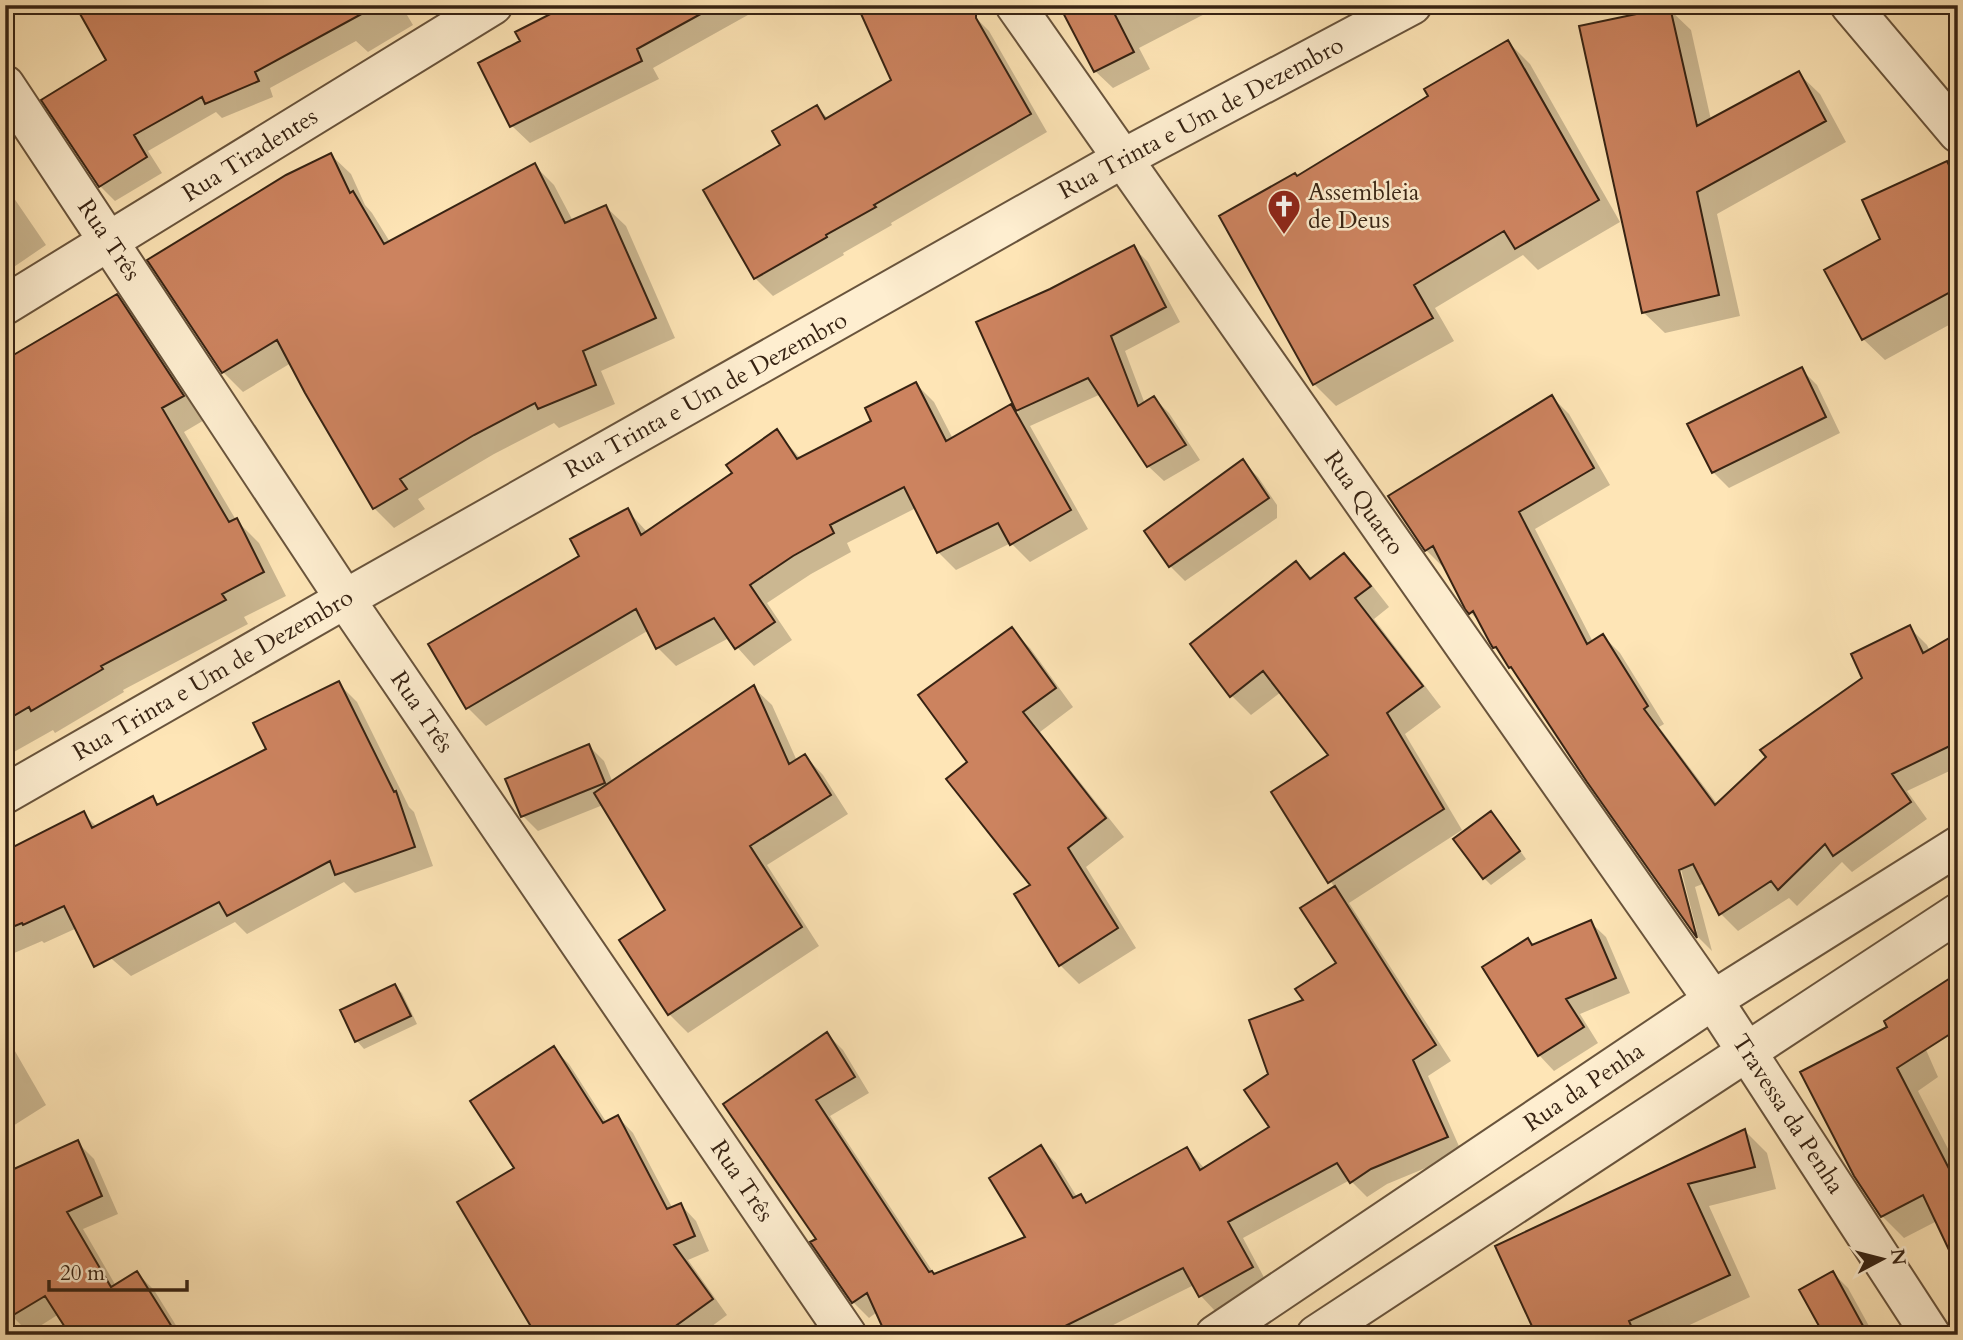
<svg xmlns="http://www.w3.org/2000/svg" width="1963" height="1340" viewBox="0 0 1963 1340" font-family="Cardo,serif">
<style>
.shadow{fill:#0003;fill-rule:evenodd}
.building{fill:#cc835f;stroke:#372313;stroke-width:2}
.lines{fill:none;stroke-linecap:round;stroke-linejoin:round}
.minor-casing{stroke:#69543c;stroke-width:42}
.tertiary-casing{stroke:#69543c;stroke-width:42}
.minor{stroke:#feeed0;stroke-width:38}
.tertiary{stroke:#feeed0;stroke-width:38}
.labels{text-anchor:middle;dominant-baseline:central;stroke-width:5;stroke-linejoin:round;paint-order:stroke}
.street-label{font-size:24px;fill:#372313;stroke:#feeed0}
.poi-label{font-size:24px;fill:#372313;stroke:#feeed0;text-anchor:start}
</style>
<rect width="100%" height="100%" fill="#fee5b6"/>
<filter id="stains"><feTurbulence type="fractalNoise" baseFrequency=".00286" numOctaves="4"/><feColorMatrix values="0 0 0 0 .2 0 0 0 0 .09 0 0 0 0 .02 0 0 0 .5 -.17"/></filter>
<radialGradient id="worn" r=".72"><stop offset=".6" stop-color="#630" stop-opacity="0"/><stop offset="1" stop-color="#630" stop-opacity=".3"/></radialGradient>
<path class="shadow" d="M 92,5 L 401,5 L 413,25 L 368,52 L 356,41 L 270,88 L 273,97 L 222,118 L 216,112 L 148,151 L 162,173 L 115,201 L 100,186 L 108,61 Z
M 571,5 L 766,5 L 653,68 L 659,79 L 530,143 L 512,126 L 522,42 Z
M 856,5 L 963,5 L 989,31 L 1047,132 L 891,223 L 892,225 L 843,253 L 844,255 L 773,296 L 755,278 L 783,146 L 816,107 L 829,119 L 893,81 Z
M 1061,5 L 1222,5 L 1139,48 L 1150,69 L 1113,88 L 1095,71 Z
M 1669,9 L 1691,30 L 1711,120 L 1798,73 L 1820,94 L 1846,142 L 1717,214 L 1740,316 L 1665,333 L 1643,312 Z
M 1508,42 L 1530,64 L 1620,222 L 1538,270 L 1523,255 L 1435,308 L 1454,341 L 1336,406 L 1314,384 L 1297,177 L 1430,96 Z
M 331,155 L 351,174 L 365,205 L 372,213 L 390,242 L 534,165 L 554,185 L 573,221 L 606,207 L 626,226 L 675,338 L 601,371 L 615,404 L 559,428 L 554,423 L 494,454 L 418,499 L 425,509 L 394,528 L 374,508 L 291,363 L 243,392 L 223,372 Z
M 5,185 L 46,245 L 5,273 Z
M 1958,191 L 1958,320 L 1885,360 L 1863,339 L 1826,271 L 1883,240 Z
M 1133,247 L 1148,262 L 1180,322 L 1125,351 L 1145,404 L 1154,398 L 1169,413 L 1200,460 L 1164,481 L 1148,466 L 1101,394 L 1030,426 L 1088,529 L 1030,562 L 1011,543 L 956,570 L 938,552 L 916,508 L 847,543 L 851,552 L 811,574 L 767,603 L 792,640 L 754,666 L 729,638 L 676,666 L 658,648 L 649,630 L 486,726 L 468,708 L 581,556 L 627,510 L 648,533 L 734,473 L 776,431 L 801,459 L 874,422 L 916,384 L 934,402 L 953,439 L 1011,406 L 1019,414 L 978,323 L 1051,291 Z
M 117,296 L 140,319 L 206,419 L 184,432 L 236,520 L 259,543 L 286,596 L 244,617 L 248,624 L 123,690 L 124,692 L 55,733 L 53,730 L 5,757 L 5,594 Z
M 1801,369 L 1817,385 L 1840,433 L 1729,488 L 1713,472 Z
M 1552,397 L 1569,414 L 1610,485 L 1535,529 L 1593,642 L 1603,636 L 1620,653 L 1664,724 L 1659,727 L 1718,805 L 1865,679 L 1910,628 L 1927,645 L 1930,651 L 1958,635 L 1958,767 L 1907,791 L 1927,819 L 1852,872 L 1842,862 L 1797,906 L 1789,898 L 1738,931 L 1721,914 L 1705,883 L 1695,887 L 1712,951 L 1698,937 L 1588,781 L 1518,675 L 1494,647 L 1482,624 L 1470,612 L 1445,566 L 1443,567 L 1426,550 ZM 1679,861 L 1697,932 L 1692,927 L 1676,862 Z
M 1958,413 L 1958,430 L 1950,416 Z
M 1243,462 L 1258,477 L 1277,505 L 1277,518 L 1185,581 L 1170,566 Z
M 1344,555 L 1364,575 L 1389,607 L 1374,619 L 1441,707 L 1405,734 L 1462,830 L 1349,903 L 1451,1061 L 1428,1076 L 1462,1153 L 1387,1184 L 1367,1197 L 1350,1180 L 1243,1238 L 1267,1283 L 1216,1312 L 1201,1296 L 1194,1285 L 1093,1335 L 888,1335 L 877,1312 L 869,1318 L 853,1302 L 813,1243 L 818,1239 L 726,1104 L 827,1034 L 843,1050 L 869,1093 L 830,1116 L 935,1275 L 1028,1238 L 1041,1147 L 1056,1163 L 1077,1197 L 1081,1196 L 1089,1204 L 1187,1149 L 1205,1169 L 1272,1128 L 1270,1074 L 1305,1001 L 1338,964 L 1335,888 L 1274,793 L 1331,756 L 1281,692 L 1251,715 L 1231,695 L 1296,563 L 1313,579 Z
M 1011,629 L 1030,648 L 1073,707 L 1040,732 L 1124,837 L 1086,867 L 1136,948 L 1079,984 L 1060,965 L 1032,885 L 969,762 Z
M 338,683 L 357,702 L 409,807 L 414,812 L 433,866 L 355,893 L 344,882 L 247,934 L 235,922 L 131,976 L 77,928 L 44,943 L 42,941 L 5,957 L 5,855 L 83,813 L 97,827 L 153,798 L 160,806 L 268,750 Z
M 753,687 L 772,705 L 797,761 L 805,756 L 823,775 L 848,814 L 767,865 L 819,946 L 688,1033 L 669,1014 L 621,941 L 668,910 L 603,805 L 538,831 L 523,816 L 589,746 L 604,761 L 613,783 Z
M 1498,820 L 1526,859 L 1491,885 L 1484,878 Z
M 1590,922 L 1606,937 L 1630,993 L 1580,1014 L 1598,1043 L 1554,1071 L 1539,1055 L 1528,941 L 1533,946 Z
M 395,986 L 402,993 L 417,1024 L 364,1049 L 357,1041 Z
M 5,1039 L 12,1046 L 46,1105 L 5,1131 Z
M 1923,1043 L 1938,1077 L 1918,1091 L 1958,1168 L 1958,1243 L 1937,1221 L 1904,1238 L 1882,1216 L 1802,1073 Z
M 554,1049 L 569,1064 L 607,1123 L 618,1117 L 633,1133 L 673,1209 L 681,1205 L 696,1221 L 709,1251 L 688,1260 L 727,1315 L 700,1335 L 539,1335 L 516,1169 Z
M 1745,1131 L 1767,1153 L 1776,1189 L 1709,1206 L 1750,1297 L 1668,1335 L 1538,1335 L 1497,1246 Z
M 77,1142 L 94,1159 L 118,1214 L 83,1229 L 116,1286 L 137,1273 L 154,1290 L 182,1335 L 72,1335 L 59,1314 L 29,1333 L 11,1315 Z
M 1833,1273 L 1848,1288 L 1874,1335 L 1826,1335 Z"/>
<path class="building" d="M 75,5 L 378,5 L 255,72 L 259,81 L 205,104 L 202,97 L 134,135 L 147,157 L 99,187 L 41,100 L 106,60 Z
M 568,5 L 717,5 L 637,49 L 642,61 L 510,127 L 478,63 L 520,41 L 515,32 Z
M 857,5 L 976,5 L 976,18 L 1031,114 L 874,205 L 876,207 L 826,235 L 827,237 L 754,279 L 703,190 L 780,145 L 772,131 L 817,105 L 825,119 L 891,80 Z
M 1059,5 L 1110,5 L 1134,52 L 1094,72 Z
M 1670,7 L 1697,126 L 1799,71 L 1826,121 L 1697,192 L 1719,295 L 1642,313 L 1579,26 Z
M 1508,40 L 1599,200 L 1515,249 L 1504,231 L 1414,285 L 1433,318 L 1313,385 L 1219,216 L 1295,173 L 1297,176 L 1428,96 L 1424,89 Z
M 331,153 L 350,193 L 353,191 L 384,244 L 535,163 L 565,223 L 606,205 L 656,318 L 583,351 L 596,385 L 538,409 L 535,403 L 474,435 L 400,479 L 407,489 L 373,509 L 305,393 L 277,340 L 222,373 L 147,260 L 286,175 Z
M 1947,161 L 1958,184 L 1958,288 L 1862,340 L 1824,270 L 1880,239 L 1862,200 Z
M 1134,245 L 1166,307 L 1111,336 L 1138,406 L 1154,396 L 1186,445 L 1147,467 L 1088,378 L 1016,411 L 976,322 L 1050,289 Z
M 117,294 L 184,396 L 162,408 L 229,522 L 237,518 L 264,572 L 222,594 L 226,600 L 101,666 L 103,669 L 31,711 L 29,707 L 5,721 L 5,360 Z
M 1802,367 L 1826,417 L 1712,473 L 1687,424 Z
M 916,382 L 946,441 L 1011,404 L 1071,510 L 1010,545 L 998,523 L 937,553 L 904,487 L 830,525 L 834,533 L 793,556 L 750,585 L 775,622 L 735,649 L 714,618 L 656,649 L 636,609 L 466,709 L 428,644 L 579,556 L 570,539 L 628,508 L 641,535 L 732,473 L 726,465 L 777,429 L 797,459 L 871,421 L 865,408 Z
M 1552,395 L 1594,468 L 1519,512 L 1587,644 L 1603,634 L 1648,706 L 1644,709 L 1715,805 L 1766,757 L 1760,750 L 1862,678 L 1851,654 L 1910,625 L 1923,653 L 1958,633 L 1958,742 L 1892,774 L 1911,802 L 1833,856 L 1825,844 L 1778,890 L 1771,881 L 1719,915 L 1693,864 L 1679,870 L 1697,938 L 1587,782 L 1511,667 L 1509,668 L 1496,647 L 1493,648 L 1490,643 L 1473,611 L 1469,614 L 1465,609 L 1433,546 L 1425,551 L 1388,496 Z
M 1243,459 L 1269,498 L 1169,567 L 1144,531 Z
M 1344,553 L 1371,586 L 1355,598 L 1423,686 L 1387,713 L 1444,809 L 1328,883 L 1271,792 L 1328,755 L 1263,671 L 1230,697 L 1190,644 L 1296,561 L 1310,579 Z
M 1012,627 L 1056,688 L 1023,712 L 1106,818 L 1068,848 L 1118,928 L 1059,966 L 1014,894 L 1030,885 L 946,779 L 967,762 L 918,695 Z
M 339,681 L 394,792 L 396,791 L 415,847 L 335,875 L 330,861 L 227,916 L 219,902 L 94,967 L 64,906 L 23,925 L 22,923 L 5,930 L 5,851 L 84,811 L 92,828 L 153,796 L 157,805 L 266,749 L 253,723 Z
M 754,685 L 789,764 L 805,754 L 831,795 L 750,846 L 802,927 L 668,1015 L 619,940 L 665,910 L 594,793 Z
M 589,744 L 605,783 L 521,817 L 505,779 Z
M 1491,811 L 1520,851 L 1483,879 L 1453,839 Z
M 1335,886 L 1436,1045 L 1413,1060 L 1448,1137 L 1371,1169 L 1350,1183 L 1337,1163 L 1228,1222 L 1253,1267 L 1199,1297 L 1183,1268 L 1047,1335 L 886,1335 L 867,1293 L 852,1303 L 810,1242 L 816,1239 L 723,1104 L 827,1032 L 855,1077 L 816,1100 L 929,1272 L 932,1271 L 934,1274 L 1025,1237 L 989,1178 L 1041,1145 L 1073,1198 L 1081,1194 L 1086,1203 L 1187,1147 L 1200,1170 L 1269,1127 L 1244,1090 L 1268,1074 L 1249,1020 L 1303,1000 L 1295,989 L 1336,963 L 1300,908 Z
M 1591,920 L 1616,978 L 1566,999 L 1584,1027 L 1538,1056 L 1482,967 L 1528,938 L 1532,945 Z
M 1958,973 L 1958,1029 L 1897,1068 L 1958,1186 L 1958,1269 L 1923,1195 L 1881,1217 L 1854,1176 L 1800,1072 L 1887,1027 L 1884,1021 Z
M 395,984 L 411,1016 L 355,1042 L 340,1010 Z
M 554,1046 L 603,1123 L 618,1115 L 667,1209 L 681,1203 L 695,1236 L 674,1245 L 713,1299 L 663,1335 L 536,1335 L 457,1202 L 514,1168 L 470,1101 Z
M 1745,1129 L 1755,1167 L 1688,1184 L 1730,1275 L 1629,1321 L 1635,1335 L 1536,1335 L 1495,1246 Z
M 78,1140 L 102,1196 L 67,1212 L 111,1287 L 137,1271 L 177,1335 L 70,1335 L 45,1296 L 5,1320 L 5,1173 Z
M 1833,1271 L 1868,1335 L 1824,1335 L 1799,1290 Z"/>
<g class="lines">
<defs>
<path id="minor" d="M 1015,5 L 1713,1000 L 1931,1335
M 1850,5 L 1958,133
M 5,85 L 345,599 L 847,1335
M 5,305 L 493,5
M 5,794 L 345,599 L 1122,159 L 1412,5"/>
<path id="tertiary" d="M 1215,1335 L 1713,1000 L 1958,846
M 1316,1335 L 1958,913"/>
</defs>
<use href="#minor" class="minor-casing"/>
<use href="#tertiary" class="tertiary-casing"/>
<use href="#minor" class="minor"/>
<use href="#tertiary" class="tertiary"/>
</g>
<defs>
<symbol id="church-pin" viewBox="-11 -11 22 30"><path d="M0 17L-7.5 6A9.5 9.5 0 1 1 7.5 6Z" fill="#8f2418" stroke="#feeed0"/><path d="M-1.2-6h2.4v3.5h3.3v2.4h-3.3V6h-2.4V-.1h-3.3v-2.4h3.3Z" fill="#fff"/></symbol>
</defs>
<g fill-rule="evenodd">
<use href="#church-pin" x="1265" y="187" width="38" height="52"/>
</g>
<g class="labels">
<g class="street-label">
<text transform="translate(1201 118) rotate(-28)">Rua Trinta e Um de Dezembro</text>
<text transform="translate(250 155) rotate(-32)">Rua Tiradentes</text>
<text transform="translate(109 240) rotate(56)">Rua Três</text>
<text transform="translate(706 395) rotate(-29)">Rua Trinta e Um de Dezembro</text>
<text transform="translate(1364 503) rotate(55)">Rua Quatro</text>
<text transform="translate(213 675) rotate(-30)">Rua Trinta e Um de Dezembro</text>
<text transform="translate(422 712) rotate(56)">Rua Três</text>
<text transform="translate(1584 1087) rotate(-34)">Rua da Penha</text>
<text transform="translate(1788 1114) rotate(57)">Travessa da Penha</text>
<text transform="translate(742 1181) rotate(56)">Rua Três</text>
</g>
<g class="poi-label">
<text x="1308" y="192">Assembleia<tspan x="1308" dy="28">de Deus</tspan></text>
</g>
</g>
<rect width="1963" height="1340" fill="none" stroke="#fee5b6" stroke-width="28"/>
<rect x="7" y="7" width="1949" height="1326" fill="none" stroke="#372313" stroke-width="3.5"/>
<rect x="14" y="14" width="1935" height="1312" fill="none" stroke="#372313" stroke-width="2"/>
<g transform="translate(1882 1259) rotate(83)" stroke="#feeed0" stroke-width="5" paint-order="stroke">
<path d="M0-5L12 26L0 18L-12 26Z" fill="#372313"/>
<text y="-10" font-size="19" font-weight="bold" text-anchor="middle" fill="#372313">N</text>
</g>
<path d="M49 1280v10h138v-10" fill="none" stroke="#372313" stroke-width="3.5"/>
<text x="60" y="1280" font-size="21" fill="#372313" stroke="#feeed0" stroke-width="5" paint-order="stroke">20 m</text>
<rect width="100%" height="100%" filter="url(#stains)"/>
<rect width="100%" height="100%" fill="url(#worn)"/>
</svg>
